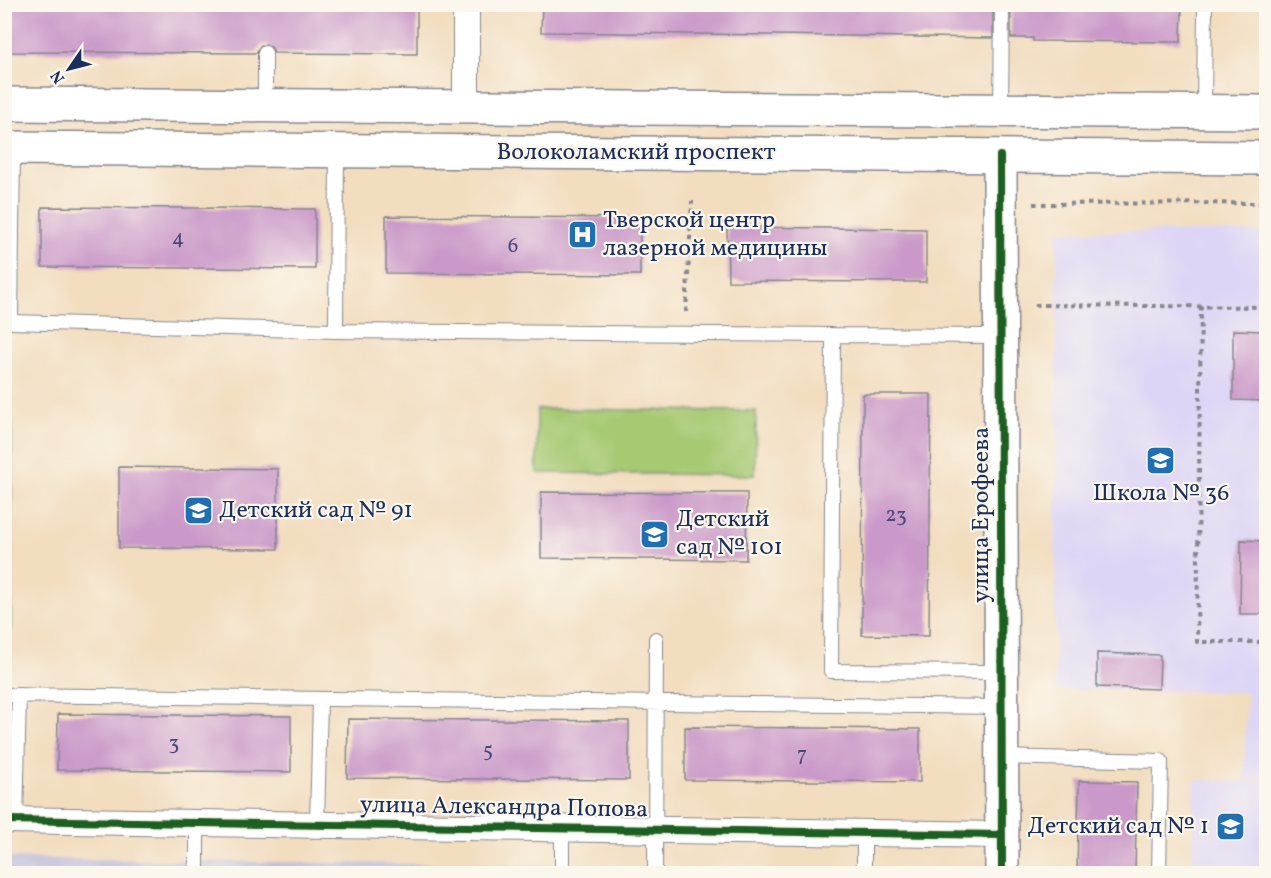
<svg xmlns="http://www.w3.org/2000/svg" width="1271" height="878" viewBox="0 0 1271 878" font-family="Vollkorn,serif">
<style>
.built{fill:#ddd5f6}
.industrial{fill:#c2c1dc}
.green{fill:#a6c972;stroke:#607c68;stroke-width:1.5}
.building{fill:#ca99c9}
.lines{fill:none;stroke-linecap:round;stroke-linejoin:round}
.lane-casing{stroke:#86868e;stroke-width:16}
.street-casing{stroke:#86868e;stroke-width:28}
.secondary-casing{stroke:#86868e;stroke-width:36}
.primary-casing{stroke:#86868e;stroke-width:36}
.path{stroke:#86868e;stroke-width:4;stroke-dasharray:4.5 4.5;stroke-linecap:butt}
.lane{stroke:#fff;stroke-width:14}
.street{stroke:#fff;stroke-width:26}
.secondary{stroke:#fff;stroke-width:33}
.primary{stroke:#fff;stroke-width:33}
.cycleway-casing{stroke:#fbf7ec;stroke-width:11}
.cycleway{stroke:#1b5e20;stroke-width:8}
.labels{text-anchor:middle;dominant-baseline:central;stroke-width:4.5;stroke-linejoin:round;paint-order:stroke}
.number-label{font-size:21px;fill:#474a79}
.street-label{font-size:24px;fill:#1b2f5e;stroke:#fbf7ec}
.poi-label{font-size:24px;fill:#1b2f5e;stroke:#fbf7ec;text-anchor:start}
</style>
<rect width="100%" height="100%" fill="#fbf7ec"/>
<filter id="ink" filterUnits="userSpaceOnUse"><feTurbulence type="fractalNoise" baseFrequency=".0167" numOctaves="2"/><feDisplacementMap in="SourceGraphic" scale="12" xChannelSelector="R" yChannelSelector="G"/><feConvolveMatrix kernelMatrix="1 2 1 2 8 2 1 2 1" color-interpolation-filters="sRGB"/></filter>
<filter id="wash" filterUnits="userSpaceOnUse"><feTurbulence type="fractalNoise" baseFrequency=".008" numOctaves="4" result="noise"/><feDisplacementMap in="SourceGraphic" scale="24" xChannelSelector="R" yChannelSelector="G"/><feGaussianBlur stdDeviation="1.35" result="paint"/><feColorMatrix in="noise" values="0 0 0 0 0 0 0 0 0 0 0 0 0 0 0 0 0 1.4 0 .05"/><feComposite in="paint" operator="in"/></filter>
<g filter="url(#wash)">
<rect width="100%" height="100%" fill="#f2ddbf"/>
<path class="built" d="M 1057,231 L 1266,232 L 1266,779 L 1244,779 L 1247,692 L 1055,690 Z
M 1194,780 L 1266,781 L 1266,873 L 1193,873 Z"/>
<path class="industrial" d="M 5,858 L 612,867 L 612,874 L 5,874 Z"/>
<path class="green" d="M 537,409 L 756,411 L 755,475 L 537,473 Z
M 5,420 L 12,420 L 11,629 L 4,629 Z"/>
<g id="blocks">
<path class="building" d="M 4,4 L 417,4 L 417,54 L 274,53 L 272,48 L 266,44 L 260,46 L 256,53 L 4,52 Z
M 542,4 L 993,4 L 993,38 L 541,32 Z
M 1011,4 L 1182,4 L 1181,42 L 1033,41 L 1033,38 L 1011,38 Z
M 42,207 L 315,209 L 315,269 L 42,267 Z
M 386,216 L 640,218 L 640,275 L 386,273 Z
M 727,227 L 926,229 L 926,282 L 728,281 Z
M 1233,330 L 1266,331 L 1266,401 L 1233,400 Z
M 863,394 L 931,394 L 929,636 L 862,635 Z
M 119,467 L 278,469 L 278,549 L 119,548 Z
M 541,492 L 747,493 L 746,560 L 541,558 Z
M 1241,540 L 1266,541 L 1266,614 L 1240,614 Z
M 1097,653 L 1160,655 L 1159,689 L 1097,687 Z
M 58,714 L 291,716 L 291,772 L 57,770 Z
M 348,719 L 629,721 L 629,780 L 347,778 Z
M 685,727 L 920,729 L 920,782 L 685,780 Z
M 1079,781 L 1137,782 L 1135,873 L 1077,873 Z"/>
</g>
</g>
<g filter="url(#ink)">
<use href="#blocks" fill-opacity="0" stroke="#86868e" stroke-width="1.5"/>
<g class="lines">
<defs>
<path id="lane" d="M 265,106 L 265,53
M 1001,110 L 1002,4
M 1204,112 L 1205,4
M 13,148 L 11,322 L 336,331
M 337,151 L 336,331 L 833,335
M 1001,336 L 833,335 L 831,671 L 1002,672
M 4,695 L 1002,707
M 1002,757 L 1161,761 L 1159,874
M 16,821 L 19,695
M 317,825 L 320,699
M 197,874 L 197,823
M 562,874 L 562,828
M 655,874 L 656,639
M 864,874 L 864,833"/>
<path id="street" d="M 466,107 L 466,4
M 4,820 L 1002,835"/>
<path id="secondary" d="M 1000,156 L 1002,874"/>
<path id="primary" d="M 4,104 L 1266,112
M 4,148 L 1266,158"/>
</defs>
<use href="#lane" class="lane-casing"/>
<use href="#street" class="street-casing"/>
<use href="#secondary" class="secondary-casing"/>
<use href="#primary" class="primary-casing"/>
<path class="path" d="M 1033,204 L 1266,203
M 1035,305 L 1266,307
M 1201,306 L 1197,642 L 1266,642
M 686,312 L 692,201"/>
<use href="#lane" class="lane"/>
<use href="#street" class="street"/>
<use href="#secondary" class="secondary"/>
<use href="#primary" class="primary"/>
<defs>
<path id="cycleway" d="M 1000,156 L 1002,874
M 4,820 L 1002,835"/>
</defs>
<use href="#cycleway" class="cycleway-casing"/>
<use href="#cycleway" class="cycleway"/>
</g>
</g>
<defs>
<symbol id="hospital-square" viewBox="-11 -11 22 22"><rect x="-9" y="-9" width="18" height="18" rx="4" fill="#1f6fb2" stroke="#fbf7ec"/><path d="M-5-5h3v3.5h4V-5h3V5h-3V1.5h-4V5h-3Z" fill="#fff"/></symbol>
<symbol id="school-square" viewBox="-11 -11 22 22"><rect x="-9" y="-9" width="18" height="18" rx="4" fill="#1f6fb2" stroke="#fbf7ec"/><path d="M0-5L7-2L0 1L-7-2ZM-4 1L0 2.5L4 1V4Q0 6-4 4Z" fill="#fff"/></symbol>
</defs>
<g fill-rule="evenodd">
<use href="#hospital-square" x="566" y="218" width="33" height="33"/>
<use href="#school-square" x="1144" y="444" width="33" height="33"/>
<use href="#school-square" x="182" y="494" width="33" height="33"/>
<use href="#school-square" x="638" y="518" width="33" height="33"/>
<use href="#school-square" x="1214" y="810" width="33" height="33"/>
</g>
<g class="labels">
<g class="number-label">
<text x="178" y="238">4</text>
<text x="513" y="246">6</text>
<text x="896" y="515">23</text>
<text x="174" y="743">3</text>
<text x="488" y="750">5</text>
<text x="802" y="755">7</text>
</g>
<g class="street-label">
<text x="636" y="153">Волоколамский проспект</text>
<text transform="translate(982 515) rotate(-90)">улица Ерофеева</text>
<text transform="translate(504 808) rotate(1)">улица Александра Попова</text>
</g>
<g class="poi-label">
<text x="603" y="221">Тверской центр<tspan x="603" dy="28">лазерной медицины</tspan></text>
<text x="1161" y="494" text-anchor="middle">Школа № 36</text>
<text x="219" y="511">Детский сад № 91</text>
<text x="676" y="520">Детский<tspan x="676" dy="28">сад № 101</tspan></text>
<text x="1209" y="827" text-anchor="end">Детский сад № 1</text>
</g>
</g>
<rect width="1271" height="878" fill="none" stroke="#fbf7ec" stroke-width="24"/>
<g transform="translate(69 69) rotate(235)" stroke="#fbf7ec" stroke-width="4.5" paint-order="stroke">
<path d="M0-4.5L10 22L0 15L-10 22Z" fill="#1b2f5e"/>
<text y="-9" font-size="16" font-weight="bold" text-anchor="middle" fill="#1b2f5e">N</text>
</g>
</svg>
